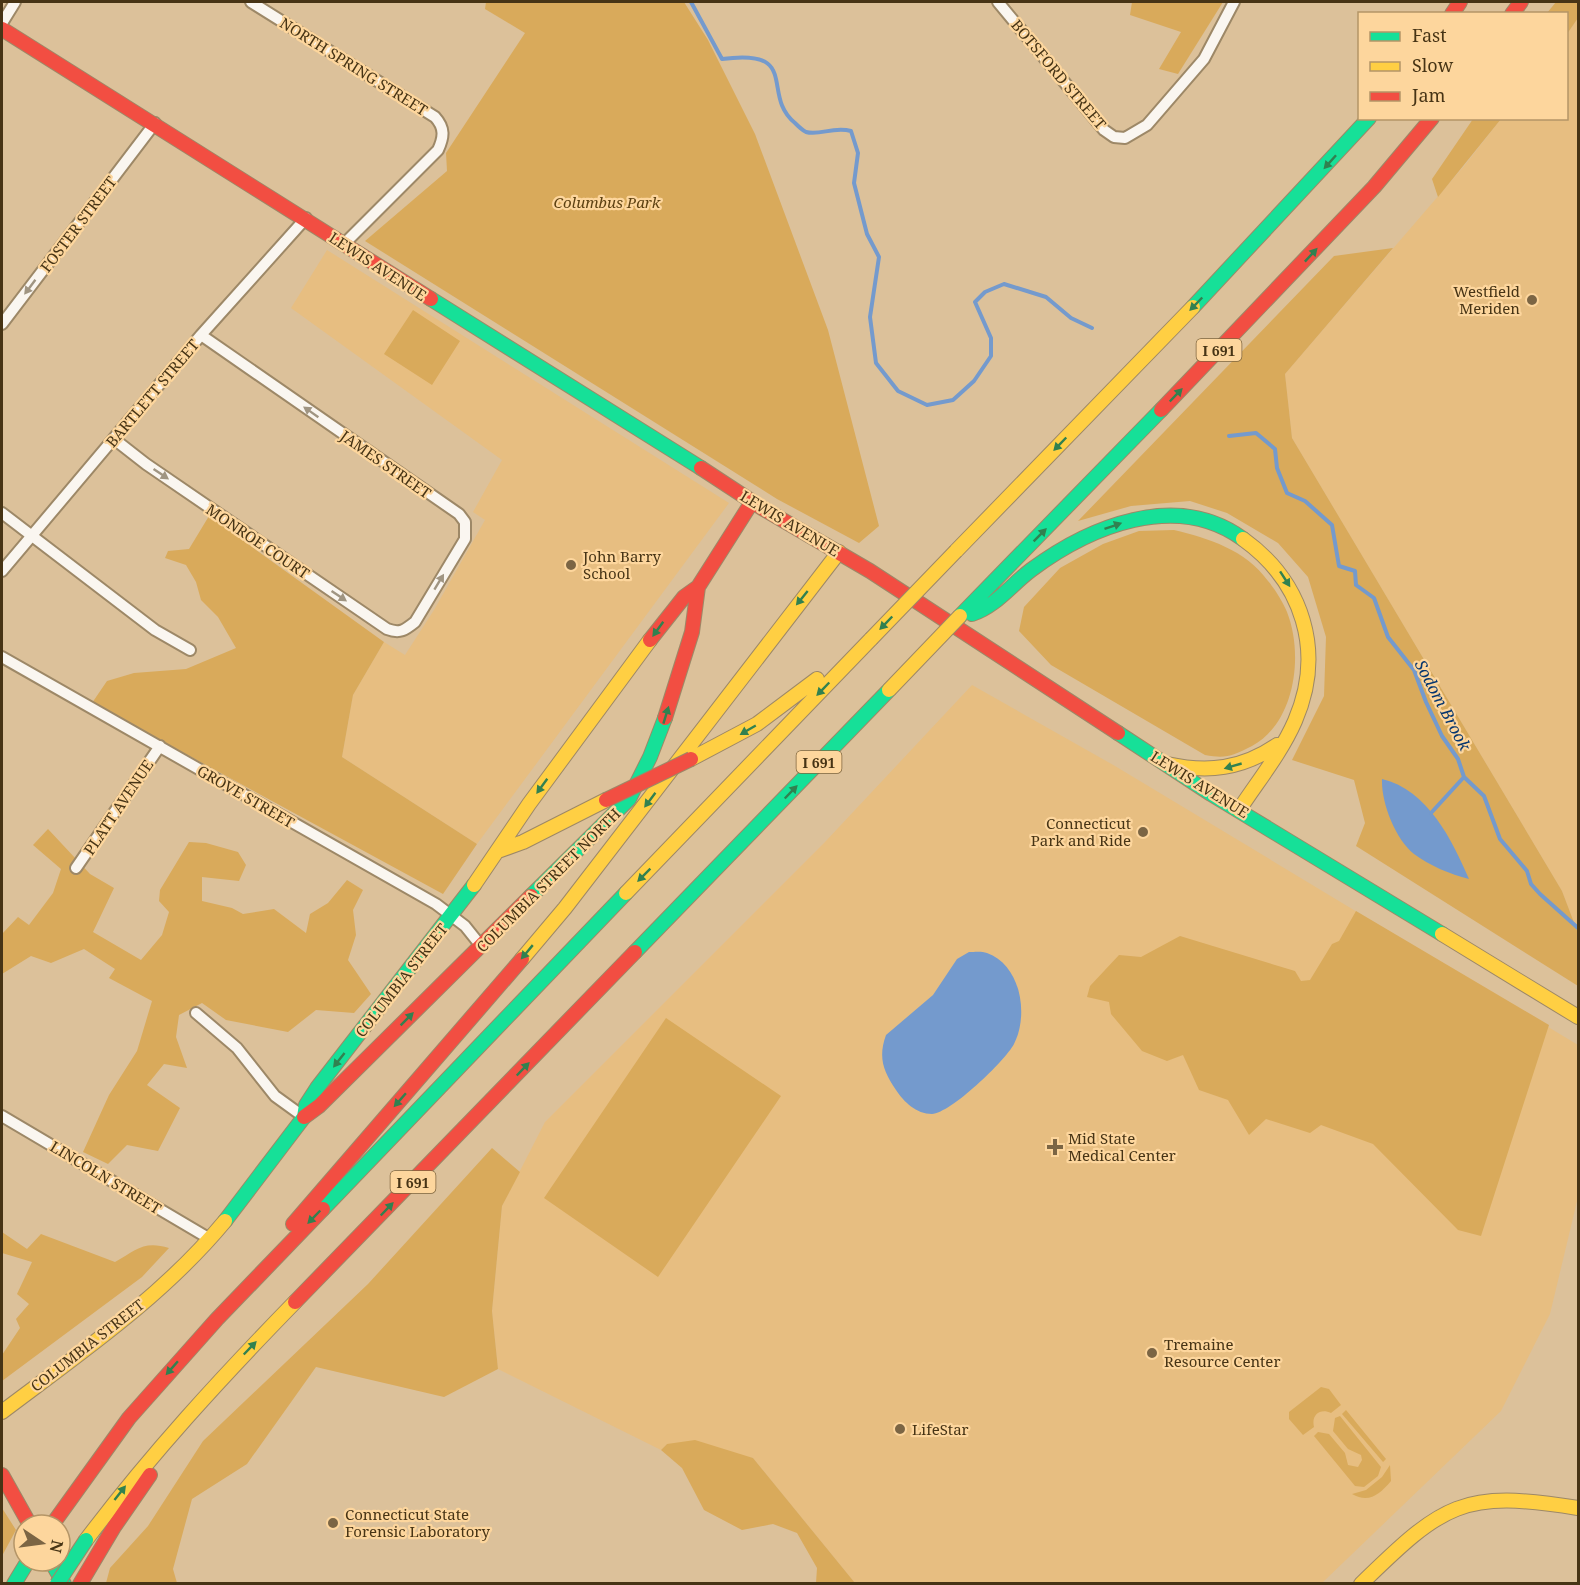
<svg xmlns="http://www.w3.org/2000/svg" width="1580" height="1585" viewBox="0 0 1580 1585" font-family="'Noto Serif',serif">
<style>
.built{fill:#e7be81}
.green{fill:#d9aa5b}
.water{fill:#749acd}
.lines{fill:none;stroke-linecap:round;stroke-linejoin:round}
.stream{stroke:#749acd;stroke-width:4}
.street-casing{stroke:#9d8867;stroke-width:14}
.fast-casing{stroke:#9d8867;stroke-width:16}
.slow-casing{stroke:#9d8867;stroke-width:16}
.jam-casing{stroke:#9d8867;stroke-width:16}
.street{stroke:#faf6f0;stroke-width:10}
.fast{stroke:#16e098;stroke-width:14}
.slow{stroke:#ffcf43;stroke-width:14}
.jam{stroke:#f24e42;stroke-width:14}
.fast-bridge-casing{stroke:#9d8867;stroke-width:16;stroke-linecap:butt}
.slow-bridge-casing{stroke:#9d8867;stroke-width:16;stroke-linecap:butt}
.jam-bridge-casing{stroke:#9d8867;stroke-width:16;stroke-linecap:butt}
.fast-bridge{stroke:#16e098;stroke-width:14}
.slow-bridge{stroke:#ffcf43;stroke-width:14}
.jam-bridge{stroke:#f24e42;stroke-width:14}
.oneway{fill:#318150}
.oneway2{fill:#a09582}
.poi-dot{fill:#7b6544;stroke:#fdd69d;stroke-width:2}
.labels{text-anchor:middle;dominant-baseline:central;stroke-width:4.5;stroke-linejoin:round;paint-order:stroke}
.shield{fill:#fdd69d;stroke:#7e653e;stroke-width:1.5}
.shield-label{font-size:14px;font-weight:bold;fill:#473415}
.street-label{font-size:15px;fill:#473415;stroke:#fdd69d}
.park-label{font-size:15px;font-style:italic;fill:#5d4112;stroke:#fdd69d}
.poi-label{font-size:15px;fill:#473415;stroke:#fdd69d;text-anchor:start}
.water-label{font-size:16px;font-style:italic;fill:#07366e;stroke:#fdd69d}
</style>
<rect width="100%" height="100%" fill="#dcc19a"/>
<path class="built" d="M 1578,18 L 1578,933 L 1562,891 L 1292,438 L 1285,374 L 1465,165 L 1501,119 L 1566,118 L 1567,34 Z
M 327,250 L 729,503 L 477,844 L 342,757 L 353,695 L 384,642 L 405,655 L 434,610 L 485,520 L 473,512 L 502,460 L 291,308 Z
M 972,685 L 1115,766 L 1578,1045 L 1578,1197 L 1550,1314 L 1501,1411 L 1322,1583 L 855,1583 L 753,1458 L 667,1444 L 661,1450 L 498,1369 L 492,1311 L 502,1206 L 545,1122 L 825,842 Z"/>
<path class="green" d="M 486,2 L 684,2 L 708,40 L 755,134 L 828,330 L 879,526 L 859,543 L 777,499 L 365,241 L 447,171 L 446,153 L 525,33 L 485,9 Z
M 1132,2 L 1223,2 L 1178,74 L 1159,69 L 1181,32 L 1130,15 Z
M 1556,2 L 1578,2 L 1578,18 L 1567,34 L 1566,14 L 1547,13 Z
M 1473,119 L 1501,119 L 1438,197 L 1432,179 Z
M 1393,248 L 1285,374 L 1292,438 L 1562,891 L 1578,933 L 1578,986 L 1356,846 L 1365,823 L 1354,780 L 1292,760 L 1324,696 L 1326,637 L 1308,577 L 1278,543 L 1227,513 L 1190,501 L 1131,506 L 1078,521 L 1334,256 Z
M 413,310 L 460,341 L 432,385 L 384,354 Z
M 209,516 L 384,642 L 353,695 L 342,757 L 477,844 L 443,894 L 92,703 L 107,681 L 134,673 L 186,669 L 236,648 L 218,617 L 201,600 L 196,582 L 186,565 L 165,558 L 168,551 L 189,549 Z
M 1174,530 C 1208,538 1246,550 1268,581 C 1275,589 1283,602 1287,612 C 1304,655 1295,723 1252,746 C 1232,756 1226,759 1205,755 L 1051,665 L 1019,631 L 1024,607 L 1060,568 L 1103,544 L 1139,531 Z
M 48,829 L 90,874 L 114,888 L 93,932 L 141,960 L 162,935 L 169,912 L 159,901 L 160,890 L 189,842 L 206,843 L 238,852 L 246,865 L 239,881 L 202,877 L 202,901 L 232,908 L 243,914 L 274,909 L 306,933 L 310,914 L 328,903 L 347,880 L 363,890 L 353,910 L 356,935 L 348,960 L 371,994 L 354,1013 L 316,1010 L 288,1032 L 226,1020 L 202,1003 L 179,1015 L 176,1037 L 187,1068 L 164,1064 L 147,1085 L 180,1108 L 158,1151 L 127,1145 L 108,1164 L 83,1152 L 109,1095 L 137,1051 L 152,1001 L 109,978 L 115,969 L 84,949 L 51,963 L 31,956 L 2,974 L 2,934 L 18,917 L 29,925 L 53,893 L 61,869 L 33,845 Z
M 1356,911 L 1549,1025 L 1481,1236 L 1458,1230 L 1373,1144 L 1321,1125 L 1310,1133 L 1266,1119 L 1249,1135 L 1228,1100 L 1199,1090 L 1183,1055 L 1167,1061 L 1142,1051 L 1111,1014 L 1109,1002 L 1087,997 L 1090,986 L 1119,955 L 1141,957 L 1180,936 L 1295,971 L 1301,981 L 1310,980 L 1332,944 L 1339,941 Z
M 666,1018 L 781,1096 L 658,1277 L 544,1198 Z
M 492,1148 L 520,1172 L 502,1206 L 492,1311 L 498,1369 L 444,1397 L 316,1367 L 247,1464 L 192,1499 L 173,1569 L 177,1583 L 106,1583 L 110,1568 L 148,1526 L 203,1441 L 368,1284 Z
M 2,1232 L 27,1249 L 41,1234 L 115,1262 C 136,1250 144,1240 169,1248 L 142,1277 L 2,1381 L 2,1355 L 20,1328 L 16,1319 L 29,1304 L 17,1294 L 32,1262 L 2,1253 Z
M 1321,1387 L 1329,1389 L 1341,1405 L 1331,1413 C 1320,1408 1311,1415 1314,1427 L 1303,1435 L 1289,1419 L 1289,1412 Z
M 1346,1410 L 1386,1459 L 1383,1462 L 1342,1414 Z
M 1340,1416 L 1381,1467 L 1378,1476 L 1364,1487 L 1355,1486 L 1314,1436 L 1318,1432 L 1329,1434 L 1345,1453 L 1348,1465 L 1358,1467 L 1362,1460 L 1361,1455 L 1348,1449 L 1333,1431 L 1335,1418 Z
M 695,1440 L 753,1458 L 855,1583 L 816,1583 L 817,1568 L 797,1533 L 773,1524 L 742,1530 L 704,1510 L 682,1468 L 661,1450 L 667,1444 Z
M 1390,1465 L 1391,1481 C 1380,1494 1369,1504 1352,1494 L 1366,1490 L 1382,1477 Z
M 2,1508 L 16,1530 L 2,1556 Z"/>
<path class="water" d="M 1382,779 C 1428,790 1452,840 1469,879 C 1450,874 1430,866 1414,854 C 1395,839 1381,802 1382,779 Z
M 969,952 C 974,952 982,951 987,953 C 1021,965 1029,1015 1014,1044 C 1005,1061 951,1113 932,1114 C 916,1114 904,1102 896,1090 C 883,1071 878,1057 886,1035 L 933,995 L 957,959 Z"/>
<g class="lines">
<path class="stream" d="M 691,2 L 722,59 C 802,48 760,95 795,123 C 798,126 802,130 806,132 C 820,136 833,126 851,131 L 858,153 L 854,183 L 867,234 L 879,257 L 870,317 L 876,363 L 898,391 L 927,405 L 953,400 L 974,381 L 991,356 L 991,338 L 975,302 L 985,292 L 1004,284 L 1046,297 L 1071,318 L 1092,328
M 1229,436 L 1256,433 L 1275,449 L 1277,468 L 1287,493 L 1305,501 L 1332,525 L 1339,566 L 1355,571 L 1356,585 L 1374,598 L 1388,637 L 1414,670 L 1426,702 L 1442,736 L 1458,759 L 1464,777 L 1484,796 L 1500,839 L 1527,871 L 1531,884 L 1540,894 L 1578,928
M 1431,813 L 1464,777"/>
<defs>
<path id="street" d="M 251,2 L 435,117 C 445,128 444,137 438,150 L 344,244
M 998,2 L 1104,130 L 1114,137 L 1125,138 L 1147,125 L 1204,59 L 1234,2
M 2,23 L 15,2
M 2,324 L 155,123
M 114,439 L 146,464 L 387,629 C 400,634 405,630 415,622 L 465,539 L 465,522 L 459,514 L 201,335
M 2,513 L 155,630 L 190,650
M 2,571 L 201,335 L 306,218
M 2,657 L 436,904 L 465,926 L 481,946
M 76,868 L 160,746
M 196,1013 L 237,1048 L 275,1096 L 304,1117
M 2,1116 L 210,1239"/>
<path id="fast" d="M 431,299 L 701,468
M 1193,307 L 1369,118
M 972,614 C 996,606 1011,585 1031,570 C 1089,527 1176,490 1243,539
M 960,616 L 1161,410
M 1118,733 L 1211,794 L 1442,934
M 531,896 L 629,799 L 650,757 L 665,718
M 635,952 L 889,690
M 323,1209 L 626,893
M 225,1221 L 304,1117 L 306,1105 L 317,1088 L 474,885
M 51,1561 L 64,1584
M 14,1584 L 28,1561"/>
<path id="slow" d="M 956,551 L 1193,307
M 691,759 L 757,724 L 817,679
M 1167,764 C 1208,773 1242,769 1277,745
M 1239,810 C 1258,781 1281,753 1295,721 C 1325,652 1303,582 1243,539
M 498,851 L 523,842 L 606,800
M 474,885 L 529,804 L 650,640
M 626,893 L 871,639
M 1442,934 L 1578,1017
M 522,959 L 565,908 L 839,552
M 2,1412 C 80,1353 162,1297 225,1221
M 86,1540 C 151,1454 220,1379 295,1302
M 1361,1584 C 1443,1504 1462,1489 1578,1508"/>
<path id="jam" d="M 1452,14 L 1460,2
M 1512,14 L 1521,2
M 2,29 L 431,299
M 1161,410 L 1374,187 L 1432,118
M 701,468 L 762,508 L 870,571 L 1118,733
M 650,640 L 684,597 L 698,587 L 752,502
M 665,718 L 692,632 L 698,587
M 304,1117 L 319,1106 L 531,896
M 293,1224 L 522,959
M 295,1302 L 635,952
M 2,1475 L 30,1525
M 52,1525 L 129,1418 L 217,1319 L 323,1209
M 80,1584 L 114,1527 L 150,1475"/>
</defs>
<use href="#street" class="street-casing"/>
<use href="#fast" class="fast-casing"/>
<use href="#slow" class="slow-casing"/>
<use href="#jam" class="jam-casing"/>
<use href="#street" class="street"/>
<use href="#fast" class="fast"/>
<use href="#slow" class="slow"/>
<use href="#jam" class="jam"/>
<defs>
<path id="fast-bridge" d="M 57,1584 L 86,1540"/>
<path id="slow-bridge" d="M 871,639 L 956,551
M 889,690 L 960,616"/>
<path id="jam-bridge" d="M 606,800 L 691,759"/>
</defs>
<use href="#fast-bridge" class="fast-bridge-casing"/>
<use href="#slow-bridge" class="slow-bridge-casing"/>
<use href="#jam-bridge" class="jam-bridge-casing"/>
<use href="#fast-bridge" class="fast-bridge"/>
<use href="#slow-bridge" class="slow-bridge"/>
<use href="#jam-bridge" class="jam-bridge"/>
</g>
<defs><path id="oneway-solid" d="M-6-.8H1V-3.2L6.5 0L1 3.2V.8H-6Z" transform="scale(1.5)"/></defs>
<g class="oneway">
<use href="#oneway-solid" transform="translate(1330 162) rotate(132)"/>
<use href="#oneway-solid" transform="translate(1311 255) rotate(-47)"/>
<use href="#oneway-solid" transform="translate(1196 304) rotate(134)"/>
<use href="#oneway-solid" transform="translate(1176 395) rotate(-46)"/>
<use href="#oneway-solid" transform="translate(1060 444) rotate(134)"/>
<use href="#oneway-solid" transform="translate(1113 526) rotate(-19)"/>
<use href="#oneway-solid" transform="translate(1040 535) rotate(-45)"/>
<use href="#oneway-solid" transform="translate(1285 579) rotate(57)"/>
<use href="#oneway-solid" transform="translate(802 598) rotate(129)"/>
<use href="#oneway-solid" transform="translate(886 623) rotate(134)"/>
<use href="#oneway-solid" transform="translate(658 629) rotate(126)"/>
<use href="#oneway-solid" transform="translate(823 689) rotate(134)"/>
<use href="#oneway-solid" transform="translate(666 715) rotate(-73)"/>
<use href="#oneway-solid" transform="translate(748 730) rotate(150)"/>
<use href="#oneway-solid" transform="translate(1233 766) rotate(164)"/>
<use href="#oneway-solid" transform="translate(542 786) rotate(126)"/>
<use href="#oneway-solid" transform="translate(791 792) rotate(-46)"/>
<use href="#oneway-solid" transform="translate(650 800) rotate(127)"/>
<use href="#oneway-solid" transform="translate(644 875) rotate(135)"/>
<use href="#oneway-solid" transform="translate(527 952) rotate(130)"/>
<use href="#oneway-solid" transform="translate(407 1019) rotate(-45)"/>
<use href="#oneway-solid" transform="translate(339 1060) rotate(128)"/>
<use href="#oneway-solid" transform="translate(523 1069) rotate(-46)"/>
<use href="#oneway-solid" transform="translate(400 1100) rotate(131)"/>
<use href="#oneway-solid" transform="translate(387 1209) rotate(-46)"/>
<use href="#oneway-solid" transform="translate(314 1217) rotate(134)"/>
<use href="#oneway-solid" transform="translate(250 1348) rotate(-46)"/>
<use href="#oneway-solid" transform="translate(172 1368) rotate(131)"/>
<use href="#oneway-solid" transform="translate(120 1493) rotate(-52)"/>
</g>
<g class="oneway2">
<use href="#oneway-solid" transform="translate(30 287) rotate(127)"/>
<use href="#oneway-solid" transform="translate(311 412) rotate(-145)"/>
<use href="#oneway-solid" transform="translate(161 474) rotate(34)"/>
<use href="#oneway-solid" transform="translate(439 582) rotate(-59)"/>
<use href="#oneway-solid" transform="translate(339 596) rotate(34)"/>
</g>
<g class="poi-dot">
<circle cx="1532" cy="300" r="6"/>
<circle cx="571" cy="565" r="6"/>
<circle cx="1143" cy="832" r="6"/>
<path d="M1052 1138h6v6h6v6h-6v6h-6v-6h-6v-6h6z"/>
<circle cx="1152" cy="1353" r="6"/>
<circle cx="900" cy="1429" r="6"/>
<circle cx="333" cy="1523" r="6"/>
</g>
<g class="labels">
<g class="shield">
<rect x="1196.5" y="339" width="45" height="22" rx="4.5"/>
<rect x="796.5" y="751" width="45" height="22" rx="4.5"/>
<rect x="390.5" y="1171" width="45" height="22" rx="4.5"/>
</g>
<g class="shield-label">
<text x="1219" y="350">I 691</text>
<text x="819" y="762">I 691</text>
<text x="413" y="1182">I 691</text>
</g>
<g class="street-label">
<text transform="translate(354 66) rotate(32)">NORTH SPRING STREET</text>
<text transform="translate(1059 74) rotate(50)">BOTSFORD STREET</text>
<text transform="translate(78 224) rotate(-53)">FOSTER STREET</text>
<text transform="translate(378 266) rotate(33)">LEWIS AVENUE</text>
<text transform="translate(152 393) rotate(-50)">BARTLETT STREET</text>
<text transform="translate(386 464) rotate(35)">JAMES STREET</text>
<text transform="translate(790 523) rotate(31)">LEWIS AVENUE</text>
<text transform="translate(258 541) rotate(34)">MONROE COURT</text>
<text transform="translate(1200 784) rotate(32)">LEWIS AVENUE</text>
<text transform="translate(246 796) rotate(30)">GROVE STREET</text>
<text transform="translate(118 807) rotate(-56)">PLATT AVENUE</text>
<text transform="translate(548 880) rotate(-45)">COLUMBIA STREET NORTH</text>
<text transform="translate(401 980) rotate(-52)">COLUMBIA STREET</text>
<text transform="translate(106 1177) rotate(31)">LINCOLN STREET</text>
<text transform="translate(87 1345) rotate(-38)">COLUMBIA STREET</text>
</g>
<g class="park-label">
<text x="607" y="202">Columbus Park</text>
</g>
<g class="poi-label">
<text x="1520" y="291" text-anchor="end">Westfield<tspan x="1520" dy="17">Meriden</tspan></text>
<text x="583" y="556">John Barry<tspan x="583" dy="17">School</tspan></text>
<text x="1131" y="823" text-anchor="end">Connecticut<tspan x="1131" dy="17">Park and Ride</tspan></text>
<text x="1068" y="1138">Mid State<tspan x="1068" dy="17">Medical Center</tspan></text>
<text x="1164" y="1344">Tremaine<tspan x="1164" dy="17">Resource Center</tspan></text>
<text x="912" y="1429">LifeStar</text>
<text x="345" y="1514">Connecticut State<tspan x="345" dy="17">Forensic Laboratory</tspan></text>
</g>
<g class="water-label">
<text transform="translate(1443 705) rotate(62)">Sodom Brook</text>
</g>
</g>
<rect width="1580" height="1585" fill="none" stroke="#473415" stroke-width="6"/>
<rect x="1358" y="12" width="210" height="108" fill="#fdd69d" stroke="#b49567" stroke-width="1.5"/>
<rect x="1370" y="32" width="30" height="9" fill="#16e098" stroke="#b49567" stroke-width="1.5"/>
<text x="1412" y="42" font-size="18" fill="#473415">Fast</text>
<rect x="1370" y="62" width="30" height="9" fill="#ffcf43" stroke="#b49567" stroke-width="1.5"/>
<text x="1412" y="72" font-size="18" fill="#473415">Slow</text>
<rect x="1370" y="92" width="30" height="9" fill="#f24e42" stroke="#b49567" stroke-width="1.5"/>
<text x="1412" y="102" font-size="18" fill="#473415">Jam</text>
<g transform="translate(42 1543) rotate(103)"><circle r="28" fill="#fdd69d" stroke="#b49567" stroke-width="1.5"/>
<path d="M0-4.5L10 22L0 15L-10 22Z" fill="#7b6544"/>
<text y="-9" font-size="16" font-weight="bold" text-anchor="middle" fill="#473415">N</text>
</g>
</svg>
